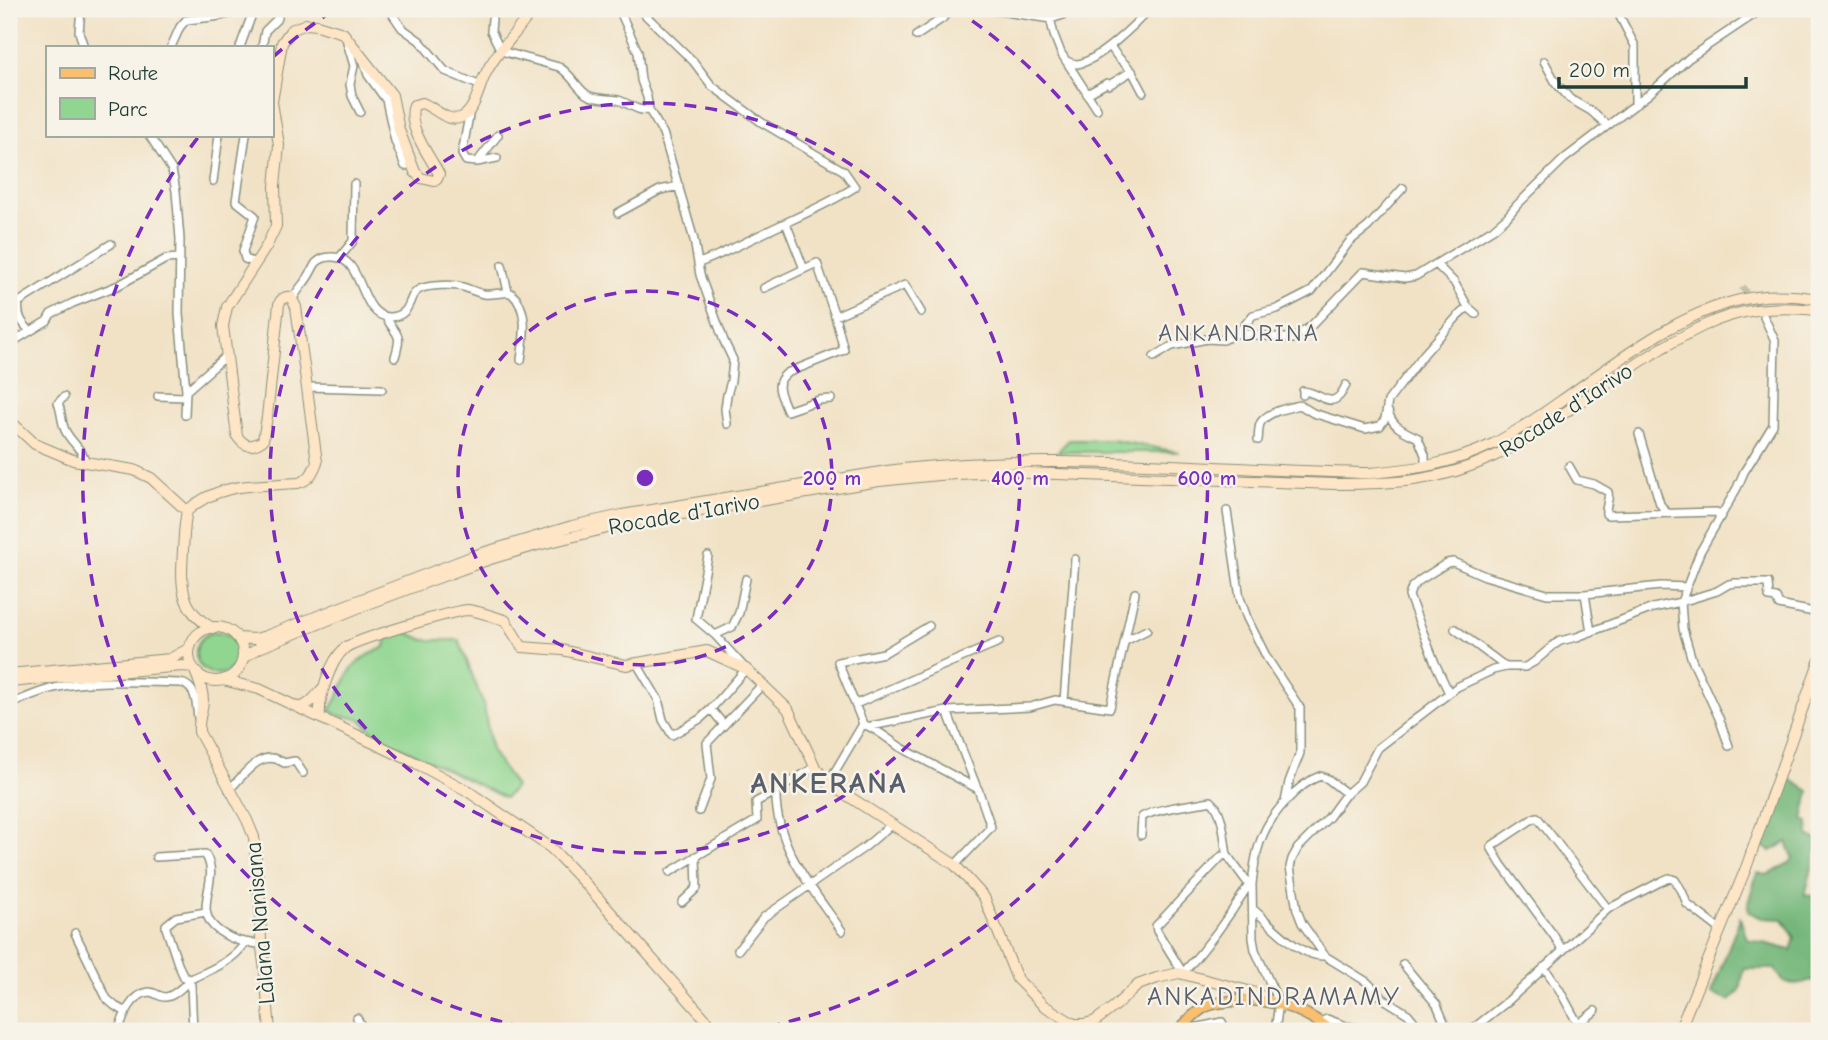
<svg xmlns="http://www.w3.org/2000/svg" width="1828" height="1040" viewBox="0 0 1828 1040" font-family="'Comic Neue',sans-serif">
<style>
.green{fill:#90d690;stroke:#588a62;stroke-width:2}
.forest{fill:#74b77a;stroke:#4a7a57;stroke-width:2}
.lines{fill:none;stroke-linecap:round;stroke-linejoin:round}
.street-tunnel{stroke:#c7c1a9;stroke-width:7;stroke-dasharray:7 3.5;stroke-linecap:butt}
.street-casing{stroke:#88907d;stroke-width:10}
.secondary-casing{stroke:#88907d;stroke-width:12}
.primary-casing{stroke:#88907d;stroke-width:13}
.street{stroke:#fff;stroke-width:7}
.secondary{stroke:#fde5c5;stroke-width:10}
.primary{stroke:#fabe6d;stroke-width:10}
.ring{fill:none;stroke:#7b2cbf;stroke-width:3.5;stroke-dasharray:12 9}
.labels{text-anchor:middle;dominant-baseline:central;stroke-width:5;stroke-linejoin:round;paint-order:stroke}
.street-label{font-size:23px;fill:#1f3d34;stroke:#f7f3e8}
.neighbourhood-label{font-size:24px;letter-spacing:2px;fill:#5a5f6c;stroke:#f7f3e8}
.quarter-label{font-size:26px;letter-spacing:2px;fill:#5a5f6c;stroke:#f7f3e8}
.district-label{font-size:30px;font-weight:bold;letter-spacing:2px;fill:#5a5f6c;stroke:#f7f3e8}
.centre{fill:#7b2cbf;stroke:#f7f3e8;stroke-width:3.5}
.ring-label{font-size:21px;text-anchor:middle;font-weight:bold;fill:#7b2cbf;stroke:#f7f3e8;stroke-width:5;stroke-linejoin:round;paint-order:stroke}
</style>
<rect width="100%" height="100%" fill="#f7f3e8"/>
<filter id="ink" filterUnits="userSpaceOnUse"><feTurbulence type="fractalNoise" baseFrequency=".0143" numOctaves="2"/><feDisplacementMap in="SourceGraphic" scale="14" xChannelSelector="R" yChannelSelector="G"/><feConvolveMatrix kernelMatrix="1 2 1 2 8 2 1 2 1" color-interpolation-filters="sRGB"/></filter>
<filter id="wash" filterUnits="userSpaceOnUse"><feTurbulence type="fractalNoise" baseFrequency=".00686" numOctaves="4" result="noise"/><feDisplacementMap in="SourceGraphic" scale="28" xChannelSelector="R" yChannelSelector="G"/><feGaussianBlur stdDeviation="1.57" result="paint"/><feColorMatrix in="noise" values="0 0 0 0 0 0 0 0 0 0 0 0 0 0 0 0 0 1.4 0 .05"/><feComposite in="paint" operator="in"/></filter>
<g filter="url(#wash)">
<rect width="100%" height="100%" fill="#f1e2c6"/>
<path class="green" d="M 1069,440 L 1112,440 L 1179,452 L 1057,452 Z
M 406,632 L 424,640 L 459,640 L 484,706 L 491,750 L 515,787 L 505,798 L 376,735 L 360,719 L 337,715 L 330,710 C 341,697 342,682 351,670 C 359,658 373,653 385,647 L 387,637 Z
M196 653a21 21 0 1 1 42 0a21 21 0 1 1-42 0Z"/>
<path class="forest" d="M 1785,776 L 1809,791 L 1803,820 L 1808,822 L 1809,836 L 1819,840 L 1805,895 L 1819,897 L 1819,983 L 1811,980 L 1796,985 L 1783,981 L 1775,969 L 1744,969 L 1740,990 L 1730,1001 L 1711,994 L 1740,918 L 1747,939 L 1791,950 L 1795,938 L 1783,919 L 1762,918 L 1749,912 L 1748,903 L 1757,873 L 1767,875 L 1791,862 L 1793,857 L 1787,842 L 1771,851 L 1760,845 Z"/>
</g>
<g filter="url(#ink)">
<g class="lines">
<path class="street-tunnel" d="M 1742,287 L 1760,311"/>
<defs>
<path id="street" d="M 81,9 L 79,32 L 84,47
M 389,9 L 402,28 L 420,41 L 445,71 L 481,86
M 619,9 L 638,52 L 641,80 L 647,97 L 649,110 L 663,133 L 694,240 L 700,275 L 724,341 L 733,360 L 731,381 L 727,395 L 725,409 L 727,424
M 639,9 L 693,61 L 712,86 L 761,122 L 844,171 L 855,187 C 827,205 797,217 768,231 C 745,242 723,254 699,263
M 985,9 L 1051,19 L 1066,14 L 1074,9
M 1048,9 L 1054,35 L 1061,53 L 1097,109
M 1616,9 L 1635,46 L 1635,105
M 492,19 L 491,31 L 501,51 L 559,67 C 570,73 576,86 586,94 C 594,100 608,98 618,100 C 629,103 637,112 649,110
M 916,36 L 943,18 L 950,9
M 347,42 L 354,66 L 350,84 L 352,96 L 360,112
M 1110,46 L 1117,56 L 1132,71 L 1143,92
M 171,47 L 180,27 L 186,20 C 206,18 226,17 244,9
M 240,47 L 254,9
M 262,47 L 265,31 L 278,18
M 1066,61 C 1070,62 1073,64 1077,64 C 1097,62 1136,24 1149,9
M 1544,61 L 1556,83 L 1570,99 L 1591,111 L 1607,125
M 364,62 L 368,75 L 386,100 L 395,141 L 405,166
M 1087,94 L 1107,83 L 1109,85 L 1132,71
M 470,110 L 462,154 L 466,161 L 477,162 L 497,158
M 149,135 L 172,170 L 176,191 L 180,239 L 179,314 L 186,391 L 185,415
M 246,135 L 236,201 L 255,216 L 243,251 L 245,259 L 256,263
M 478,161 L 498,135
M 213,181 L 219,135
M 1403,188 L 1368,227 L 1350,241 L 1312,291 L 1277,309 L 1253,315 L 1238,333 L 1293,339 L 1311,326 L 1363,272 L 1405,278 L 1416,276 L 1493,229 L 1507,217 L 1517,205 L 1564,159 L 1649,94 L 1689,58 L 1762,9
M 618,213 L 660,190 L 679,186
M 786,223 L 804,269 L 817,263 L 835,316 L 905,285 L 921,312
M 340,257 L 353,241 L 354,184
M 1436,264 L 1454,282 L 1468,307 L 1476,314
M 502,265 L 508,292
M 764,288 L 804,269
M 293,299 C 297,290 303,285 308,277 C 311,273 313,267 316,263 C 320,259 325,257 331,257 C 365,254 358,319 391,317 C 414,315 406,295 420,289 C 429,285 454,284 463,287 C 470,289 477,293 484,294 C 493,295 501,292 511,293 C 530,310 524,337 521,360
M 386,317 C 396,337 403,331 395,357
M 30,331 C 21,322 17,315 19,302 L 111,244
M 9,344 L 47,321 L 51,314 L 73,303 L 119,285 L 166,259 L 180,258
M 1154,357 L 1172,346 L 1207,339 L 1223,340 L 1238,333
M 307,387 L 382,389
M 186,391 L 227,355
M 1303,395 L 1303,391 C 1323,393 1333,414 1346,385
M 158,396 L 185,397
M 64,397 L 58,403 C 62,412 61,424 66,432 C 72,443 82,449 86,462
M 831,399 L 819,400 L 787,411 C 782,395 772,385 787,373 L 844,350 L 835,316
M 1388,411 C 1392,427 1404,431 1418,438 L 1425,455 L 1425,467
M 1639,434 L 1660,504 L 1666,512
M 1258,440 C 1259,435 1258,426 1261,422 C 1269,411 1288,408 1300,405 L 1313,413 L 1365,429 L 1380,426 L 1385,419 L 1388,401 L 1424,354 L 1457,317 L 1468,307
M 1569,466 L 1577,480 L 1594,484 L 1608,492 C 1610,500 1605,506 1606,514 L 1608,515 L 1716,512 L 1719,513 L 1719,519
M 1227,511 L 1240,598 L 1247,618 L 1267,658 L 1300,708 L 1300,753 L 1289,782 L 1285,802
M 708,556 L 696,619 L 715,635
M 1585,594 L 1591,632
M 929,626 L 884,653 L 838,662 L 863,724 C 877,729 888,739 900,747 C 926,761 952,775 978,789 L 991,827 L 955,865
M 1455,629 L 1506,667
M 1125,641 L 1147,630
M 637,664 L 658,699 L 663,720 L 672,735 L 700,719 L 711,709
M 1449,693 L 1435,663 L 1409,596 L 1412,587 L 1420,580 L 1447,563 L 1453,562 L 1485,576 L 1547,594 L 1585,594 L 1661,586 L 1687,587
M 1064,701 L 1075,559
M 856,704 L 942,666 L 999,642
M 9,705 C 22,699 36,693 50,689 C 88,679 141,682 181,683 C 197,687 196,704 198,718
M 947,711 L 977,788
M 724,725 L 711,709 L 746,669 L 715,635 L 732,627 L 739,613 L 746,579
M 871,726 L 947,711 L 1030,707 L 1055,700 L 1110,708 L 1135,593
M 1729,746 L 1719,718 L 1692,660 L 1683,629 L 1681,602 L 1700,552 L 1737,488 L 1744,472 L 1773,425 L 1775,341 L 1764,317
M 815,767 L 776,791 C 774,845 813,890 842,931
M 828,783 L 863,724
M 229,790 C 245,774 261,747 284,763 L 295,761 L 303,773
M 699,811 L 711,779 L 707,743 L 762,685
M 1141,835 L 1142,817 C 1156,808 1192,805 1211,801 C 1224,812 1224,839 1227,855
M 156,857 L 205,854 C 223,881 189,909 219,931 C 233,941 245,943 261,944
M 670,872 L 757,820 L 756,802 L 776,791
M 682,902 L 697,888 L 696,856
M 1254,910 C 1272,925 1300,958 1325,956 L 1367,982 L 1384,999 L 1408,1014 L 1417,1025 L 1418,1031
M 206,912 L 176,917 L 166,925 L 166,928 L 178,964 L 184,977 L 190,979 L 193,978 C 213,969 233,961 245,943
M 75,933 L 107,999 L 115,1006 L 126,1012
M 1562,949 L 1554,936 L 1501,864 L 1491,847 L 1493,845 L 1534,818 L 1537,817 L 1608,909
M 738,950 L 764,917 L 865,847 L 892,824
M 1325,956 L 1302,923 L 1297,910 L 1290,867 L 1292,859 L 1298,848 L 1329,817 L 1345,795 L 1360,782 L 1378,748 L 1457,687 L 1493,670 L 1506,667 L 1525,667 L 1534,662 L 1554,645 L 1560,641 L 1577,637 L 1653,608 L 1681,602 L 1717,591 L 1729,584 L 1735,583 L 1768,583 L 1769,597 L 1776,598 L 1779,605 L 1819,613
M 1403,964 L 1437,1005 L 1448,1031
M 1544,967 L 1559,989 L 1578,1024
M 357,1018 L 364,1031
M 1320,1022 L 1327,1019 L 1346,1026 L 1378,1031
M 118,1031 C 123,1018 131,994 149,992 C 155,992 159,997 165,997 C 174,997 182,986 189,982 L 191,985 L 193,1031
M 1181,1031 L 1222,1022 L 1226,1031
M 1275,1031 L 1279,1003 L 1255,950 L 1253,938 L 1252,884 L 1247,882 L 1227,855 L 1222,856 L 1156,926 L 1157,931 L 1183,973 C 1208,946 1229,917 1248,886 L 1252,884 C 1254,867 1256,850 1263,835 C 1272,813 1298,784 1320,776 L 1328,779 L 1347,794
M 1470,1031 L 1508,1001 L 1608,909 L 1660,882 L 1669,878 L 1675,880 L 1682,891 L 1687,904 L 1721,930
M 1570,1031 L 1595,1011"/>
<path id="secondary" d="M 9,420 L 35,444 L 73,460 L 134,470 L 151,478 L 187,511
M189 654a27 27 0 1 1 54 0a27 27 0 1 1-54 0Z
M 213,628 C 179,610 181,584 183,550 C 184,537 184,524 187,511 C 218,482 258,486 298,483 C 310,480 313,472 317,462 L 296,307 L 291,297 C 285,296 281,299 279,304 L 267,417 L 263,440 C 252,448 244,447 237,436 L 223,326 L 227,307 L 266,247 L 276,226 L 275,186 L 279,145 L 272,102 L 282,43 L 291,30 L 306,24 L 317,25 L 343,33 L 392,95 L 399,130 L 415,172 L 421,178 L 434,181 L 437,179 L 439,174 C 429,155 406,126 414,105 L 422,103 C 434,107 448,124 462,117 C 475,111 479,87 485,75 C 496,50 519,33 532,9
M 238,638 L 255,639 L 266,636 L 476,555 L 572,526 L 622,515 L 887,471 C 1046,451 1211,470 1370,473 C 1416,469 1452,464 1493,444 C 1517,432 1539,416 1561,401 C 1618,361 1684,307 1756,297 C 1777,294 1799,296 1819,299
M 242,661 L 246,656 L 259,648 L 360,607 L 435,579 L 487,560 L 534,546 L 628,523 L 879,481 L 938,475 L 998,472 L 1335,484 C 1391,484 1440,482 1492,457 C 1521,444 1547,425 1573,407 C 1602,387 1632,367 1662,348 C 1690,332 1718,316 1750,311 C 1773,307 1797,308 1819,310
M 195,671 C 199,680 203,691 203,701 C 202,712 198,720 199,732 L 247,820 L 254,837 L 260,903 L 261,941 L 265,971 L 270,1031
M 9,674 L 170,659 L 190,648
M 223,680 L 259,689 L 416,763 L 466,790 L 551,848 L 591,890 L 716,1031
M 9,682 L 182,666 L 193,667
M 299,708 C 310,705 315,697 323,688
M 320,717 C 318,698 330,661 345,648 C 354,640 456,610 468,610 C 480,611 493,617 505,620 L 522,647 L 562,650 L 626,665 L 707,651 L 746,669 L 788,709 L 815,767 L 828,783 L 955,865 L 984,897 L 1017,979 L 1043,1005 L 1074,1024 L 1085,1024 L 1095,1021 L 1115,1006 L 1138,985 L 1157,978 L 1179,973 L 1256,993 L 1269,1001
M 1679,1031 L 1746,868 L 1819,662"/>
<path id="primary" d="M 1178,1031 C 1187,1023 1195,1011 1207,1006 C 1215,1003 1225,1002 1234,1001 C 1271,997 1303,1008 1331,1031"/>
</defs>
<use href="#street" class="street-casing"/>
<use href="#secondary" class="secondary-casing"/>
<use href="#primary" class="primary-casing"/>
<use href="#street" class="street"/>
<use href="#secondary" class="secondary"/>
<use href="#primary" class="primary"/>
</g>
</g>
<g class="ring">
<circle cx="645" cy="478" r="187"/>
<circle cx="645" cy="478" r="375"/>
<path d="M543 1031A562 562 0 0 1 199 136M273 57A562 562 0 0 1 335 9M955 9A562 562 0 0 1 747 1031"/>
</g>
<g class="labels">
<g class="street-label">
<text transform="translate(1566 410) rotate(-33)">Rocade d'Iarivo</text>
<text transform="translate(684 514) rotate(-10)">Rocade d'Iarivo</text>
<text transform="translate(260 923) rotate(-95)">Làlana Nanisana</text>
</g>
<g class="neighbourhood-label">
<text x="1239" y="333">ANKANDRINA</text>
</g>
<g class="quarter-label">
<text x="1274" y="997">ANKADINDRAMAMY</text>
</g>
<g class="district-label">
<text x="829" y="783">ANKERANA</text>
</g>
</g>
<circle cx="645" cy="478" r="10" class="centre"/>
<g class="ring-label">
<text x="832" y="485">200 m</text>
<text x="1020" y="485">400 m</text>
<text x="1207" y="485">600 m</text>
</g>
<rect width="1828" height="1040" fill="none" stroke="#f7f3e8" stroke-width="35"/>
<rect x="46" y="46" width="228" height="91" fill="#f7f3e8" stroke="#a1aaa0" stroke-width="2"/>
<rect x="60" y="68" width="35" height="10" fill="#fabe6d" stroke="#a1aaa0" stroke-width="2"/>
<text x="108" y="80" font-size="21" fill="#1f3d34">Route</text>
<rect x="60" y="98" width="35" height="21" fill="#90d690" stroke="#a1aaa0" stroke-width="2"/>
<text x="108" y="116" font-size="21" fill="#1f3d34">Parc</text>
<path d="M1559 77v10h187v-10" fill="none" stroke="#1f3d34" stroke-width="3.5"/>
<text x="1569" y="77" font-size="21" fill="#1f3d34" stroke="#f7f3e8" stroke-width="5" paint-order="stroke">200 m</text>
</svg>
